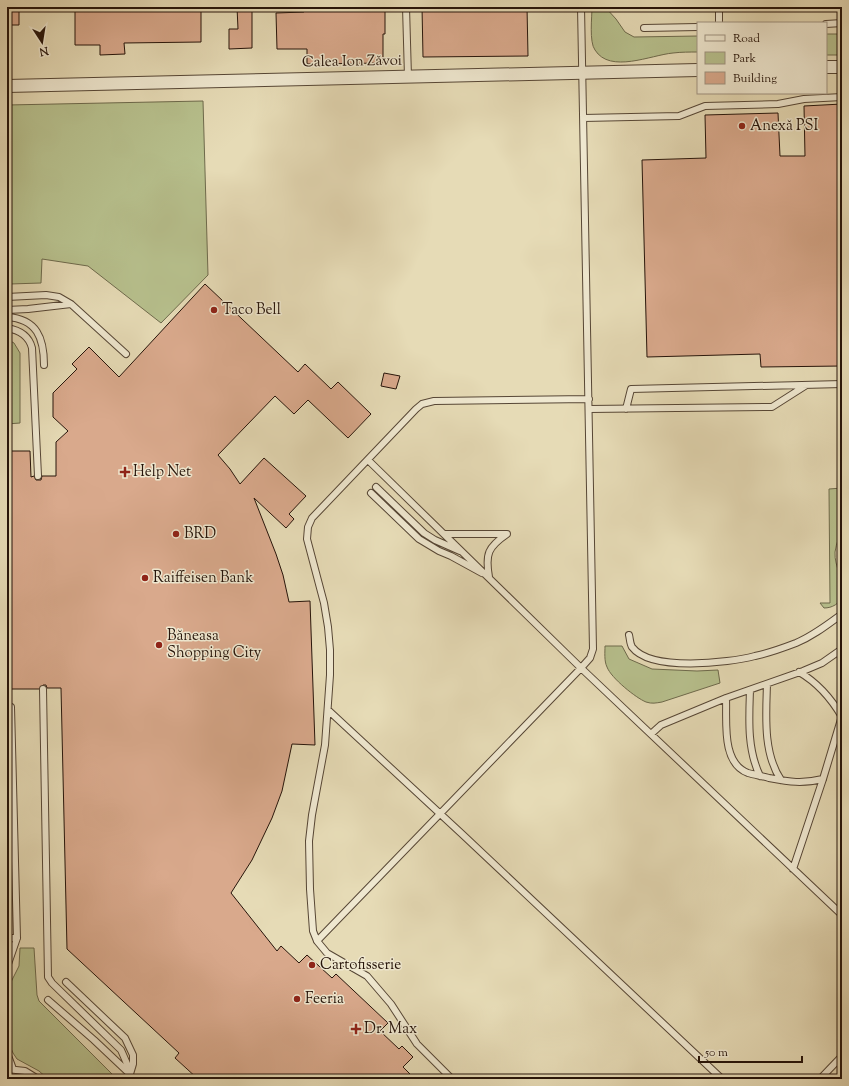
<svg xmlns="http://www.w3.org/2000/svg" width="849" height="1086" viewBox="0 0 849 1086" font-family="'Sorts Mill Goudy',serif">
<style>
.green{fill:#b7c08d;stroke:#6e6a4c}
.building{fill:#d9a98c;stroke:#26140a}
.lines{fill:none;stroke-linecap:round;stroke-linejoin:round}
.lane-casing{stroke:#564635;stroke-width:8}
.street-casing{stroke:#564635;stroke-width:14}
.lane{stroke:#efe8d0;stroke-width:6}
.street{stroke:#efe8d0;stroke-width:12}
.poi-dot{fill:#8f2418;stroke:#efe8d0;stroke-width:1.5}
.labels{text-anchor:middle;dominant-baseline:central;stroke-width:3;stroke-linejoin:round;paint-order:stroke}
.street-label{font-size:15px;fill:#26140a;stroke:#efe8d0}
.poi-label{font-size:15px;fill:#26140a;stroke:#efe8d0;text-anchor:start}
</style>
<rect width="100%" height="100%" fill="#e6dbb6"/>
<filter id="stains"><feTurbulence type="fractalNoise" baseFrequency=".005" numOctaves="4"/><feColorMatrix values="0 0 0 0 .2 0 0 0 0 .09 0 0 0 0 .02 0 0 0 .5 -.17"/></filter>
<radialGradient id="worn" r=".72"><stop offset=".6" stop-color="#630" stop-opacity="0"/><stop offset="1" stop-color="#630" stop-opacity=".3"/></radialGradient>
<path class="green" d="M 592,7 L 605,7 L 616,19 L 625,32 L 634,37 L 698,36 L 698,52 C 690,52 681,52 673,53 C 651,55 610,74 595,50 C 589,42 592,17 592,7 Z
M 826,34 L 842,34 L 842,55 L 826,55 Z
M 203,101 L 208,275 L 161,323 L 88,266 L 42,259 L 41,283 L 10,284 L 10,279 L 7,279 L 7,105 Z
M 7,339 L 14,343 L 20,353 L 20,423 L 7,424 Z
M 842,488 C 842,500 843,513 842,526 C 841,534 836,543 835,552 C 834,567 845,580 842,595 C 840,604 832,608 824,608 L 820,603 L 830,603 L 829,489 Z
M 605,646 L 622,646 L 629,659 L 652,669 L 697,671 L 718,670 L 720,683 L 662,702 C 656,703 652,704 646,702 C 636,698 611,678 607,667 C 604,661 605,652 605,646 Z
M 20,948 L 34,948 L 37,995 L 39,1001 L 112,1074 L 114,1079 L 48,1079 L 39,1071 L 17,1059 L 13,1053 L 10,1046 L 9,991 L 10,984 L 19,966 Z"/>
<path class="building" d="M 75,7 L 201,7 L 201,42 L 124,43 L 125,54 L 100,55 L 100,45 L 75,45 Z
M 237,7 L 252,7 L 252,48 L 229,49 L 229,29 L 238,29 Z
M 304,7 L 385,7 L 385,34 L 383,34 L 383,63 L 307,64 L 307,49 L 277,49 L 276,13 L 304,12 Z
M 422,7 L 527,7 L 528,56 L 423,57 Z
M 19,11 L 19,25 L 7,25 L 7,12 Z
M 842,104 L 842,366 L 761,367 L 760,354 L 647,357 L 642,160 L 706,158 L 705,115 L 778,113 L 780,156 L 805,156 L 804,106 Z
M 205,284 L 298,372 L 305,364 L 331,389 L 338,382 L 371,414 L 348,438 L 308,400 L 294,414 L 275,396 L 218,455 L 230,469 L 240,484 L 264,458 L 306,496 L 289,514 L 294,519 L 286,528 L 254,498 L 276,554 L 283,575 L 289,602 L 310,601 L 315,745 L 292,744 L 282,791 L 272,818 L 252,860 L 231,893 L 277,951 L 281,946 L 299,963 L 307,955 L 332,978 L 336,974 L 388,1023 L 380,1031 L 399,1049 L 402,1046 L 413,1057 L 403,1067 L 415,1079 L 198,1079 L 175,1058 L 179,1053 L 67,949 L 61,688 L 47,688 L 46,685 L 43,685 L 39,689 L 7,689 L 7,451 L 30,451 L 31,477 L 34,476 L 36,480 L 41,480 L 42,476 L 56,476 L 56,442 L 68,431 L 53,417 L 53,393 L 77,369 L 72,364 L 89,347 L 119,377 Z
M 384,373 L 400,376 L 396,389 L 381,386 Z"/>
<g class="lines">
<defs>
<path id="lane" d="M 406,7 L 408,77
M 719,7 L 719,23
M 826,24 L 842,23
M 644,28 L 698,27
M 583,118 L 679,116 L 705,106 L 778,104 L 804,99 L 842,97
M 7,297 L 46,295 L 59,297 L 71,304 L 126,354
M 7,310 L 28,309 L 71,304
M 7,317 C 37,319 44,338 44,365
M 7,328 C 19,330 29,336 32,348 L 38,476
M 589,409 L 772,407 L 805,386
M 626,409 L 631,389 L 842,384
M 368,460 L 581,668 L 842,915
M 376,487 L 424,533 L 435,540 L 460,551
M 371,493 L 419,539 L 439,551 L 451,556 L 482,573
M 445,534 L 507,534 C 488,547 485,554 489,577
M 629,635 C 630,639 630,644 632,647 C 651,672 728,663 755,656 C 769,653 783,648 796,643 C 813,636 827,625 842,614
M 799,672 C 818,683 831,698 842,717
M 767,684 C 766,716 763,753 781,780
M 43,689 L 48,977 L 52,983 L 121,1050 L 128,1066 L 130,1079
M 750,690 C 749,719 747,749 760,776
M 726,698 C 727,721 721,763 748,773 C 755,775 762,776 769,778 C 790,782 802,784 823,779
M 7,707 L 11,707 L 17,938 L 7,938
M 328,710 L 462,834 L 722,1079
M 651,734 L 661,725 L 726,698 L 803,671 L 822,663 L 842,649
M 793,869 L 823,779 L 842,716
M 317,941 L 581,668 L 590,658 L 593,649 L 581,7
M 7,967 L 17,938
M 66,982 L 125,1038 L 133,1055 L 133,1064 L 130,1074
M 48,1000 L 94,1040 L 130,1074
M 7,1053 L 13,1069
M 7,1069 L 25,1071 L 38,1079
M 452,1079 L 417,1044 L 391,1004 L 367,976 L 327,953 L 317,941 L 313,931 L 310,889 L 309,841 L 312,815 L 325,745 L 330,675 L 330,650 L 328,627 L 324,603 L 307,539 L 308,527 L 312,518 L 416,409 L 422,404 L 434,401 L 589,399
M 820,1079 L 842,1056"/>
<path id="street" d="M 826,67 L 842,67
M 7,86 L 698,70"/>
</defs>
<use href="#lane" class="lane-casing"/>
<use href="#street" class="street-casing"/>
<use href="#lane" class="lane"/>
<use href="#street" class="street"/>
</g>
<g class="poi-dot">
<circle cx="742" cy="126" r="4"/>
<circle cx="214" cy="310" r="4"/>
<path d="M123 466h4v4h4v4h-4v4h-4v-4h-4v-4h4z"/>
<circle cx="176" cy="534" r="4"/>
<circle cx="145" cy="578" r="4"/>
<circle cx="159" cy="645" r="4"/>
<circle cx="312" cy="965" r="4"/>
<circle cx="297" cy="999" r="4"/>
<path d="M354 1023h4v4h4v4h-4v4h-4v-4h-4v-4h4z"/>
</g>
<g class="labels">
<g class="street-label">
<text transform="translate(352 62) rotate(-1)">Calea Ion Zăvoi</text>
</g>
<g class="poi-label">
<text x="750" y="126">Anexă PSI</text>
<text x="222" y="310">Taco Bell</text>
<text x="133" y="472">Help Net</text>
<text x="184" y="534">BRD</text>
<text x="153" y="578">Raiffeisen Bank</text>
<text x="167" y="636">Băneasa<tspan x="167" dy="17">Shopping City</tspan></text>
<text x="320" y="965">Cartofisserie</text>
<text x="305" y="999">Feeria</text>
<text x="364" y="1029">Dr. Max</text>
</g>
</g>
<rect width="849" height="1086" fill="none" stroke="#e6dbb6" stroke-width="24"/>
<rect x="8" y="8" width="833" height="1070" fill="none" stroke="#26140a" stroke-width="2"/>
<rect x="12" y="12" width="825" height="1062" fill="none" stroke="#26140a"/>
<rect x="697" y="22" width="130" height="72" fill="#efe8d0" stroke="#9f9381"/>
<rect x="705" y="35" width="20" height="6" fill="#efe8d0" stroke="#9f9381"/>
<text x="733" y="42" font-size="12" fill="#26140a">Road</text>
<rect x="705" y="52" width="20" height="12" fill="#b7c08d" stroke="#9f9381"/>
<text x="733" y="62" font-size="12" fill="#26140a">Park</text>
<rect x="705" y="72" width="20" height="12" fill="#d9a98c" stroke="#9f9381"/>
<text x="733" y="82" font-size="12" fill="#26140a">Building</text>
<g transform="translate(42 42) rotate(168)" stroke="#efe8d0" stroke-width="3" paint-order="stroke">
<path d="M0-3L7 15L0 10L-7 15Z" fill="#26140a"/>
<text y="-6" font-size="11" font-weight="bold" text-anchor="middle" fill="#26140a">N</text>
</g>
<path d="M699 1056v6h103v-6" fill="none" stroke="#26140a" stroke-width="2"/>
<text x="705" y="1056" font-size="12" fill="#26140a" stroke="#efe8d0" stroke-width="3" paint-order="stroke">50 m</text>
<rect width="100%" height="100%" filter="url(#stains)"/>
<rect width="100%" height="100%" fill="url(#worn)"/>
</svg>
